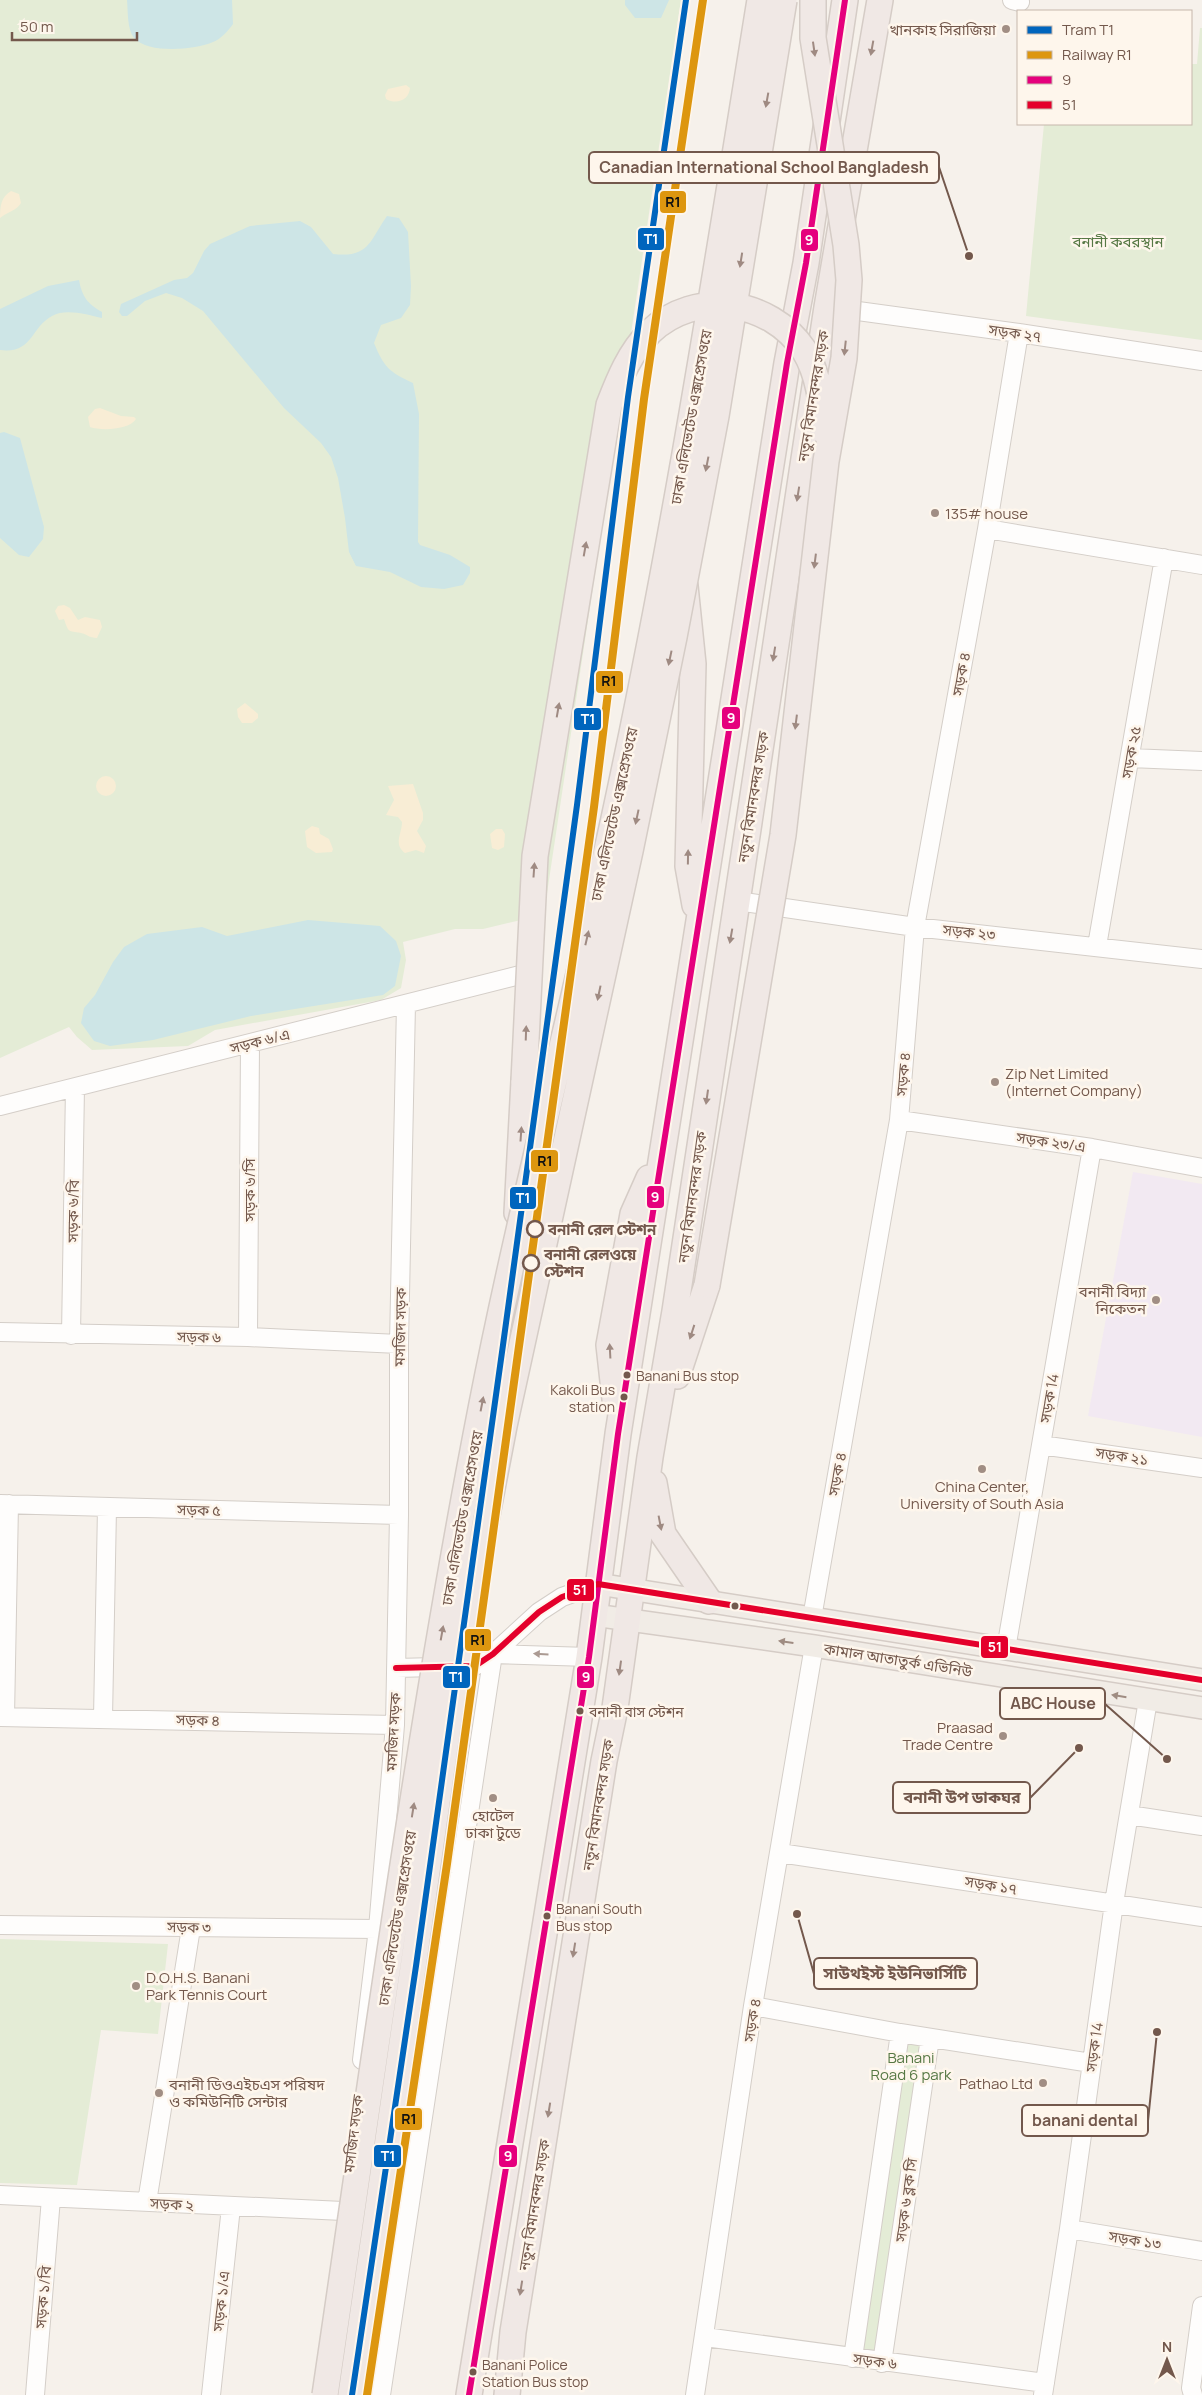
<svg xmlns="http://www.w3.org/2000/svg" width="1202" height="2395" viewBox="0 0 1202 2395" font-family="Manrope,'Noto Sans Bengali',sans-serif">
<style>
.education{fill:#f2e9f2}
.green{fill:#e4ecd6}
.sand{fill:#f8edd5}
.water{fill:#cde5e6}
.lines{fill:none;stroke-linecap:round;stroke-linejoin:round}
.minor-casing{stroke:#d4cec8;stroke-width:20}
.major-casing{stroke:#d5ccc6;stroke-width:24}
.highway-casing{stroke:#d5ccc6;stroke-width:28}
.minor{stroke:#fefdfc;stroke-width:18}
.major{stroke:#f1ece6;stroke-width:21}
.highway{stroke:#f0e8e5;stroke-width:25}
.highway-bridge-casing{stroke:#d5ccc6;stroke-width:28;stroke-linecap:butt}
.highway-bridge{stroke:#f0e8e5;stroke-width:25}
.bus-1-casing{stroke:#fef6ec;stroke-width:10}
.bus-2-casing{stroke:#fef6ec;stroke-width:10}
.bus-1{stroke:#e5007d;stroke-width:6}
.bus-2{stroke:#e4002b;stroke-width:6}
.rail-1-casing{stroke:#fef6ec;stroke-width:11}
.rail-1{stroke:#dd960f;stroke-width:8}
.tram-1-casing{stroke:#fef6ec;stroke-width:10}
.tram-1{stroke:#0065bd;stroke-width:6}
.oneway{fill:#9f8a82}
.oneway2{fill:#9f8c82}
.oneway3{fill:#ab9a92}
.poi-dot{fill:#a18e84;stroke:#fef6ec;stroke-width:2}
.stop-dot{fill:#fef6ec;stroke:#73584c;stroke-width:2.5}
.bus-dot{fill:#73584c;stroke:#fef6ec;stroke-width:2}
.labels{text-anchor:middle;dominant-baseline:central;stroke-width:5;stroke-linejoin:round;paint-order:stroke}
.bus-label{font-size:14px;fill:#73584c;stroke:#fef6ec;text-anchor:start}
.poi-label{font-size:15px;fill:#73584c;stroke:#fef6ec;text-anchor:end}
.park-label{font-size:15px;fill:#567844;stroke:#fef6ec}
.street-label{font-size:15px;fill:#73584c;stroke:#fef6ec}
.stop-label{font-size:15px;font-weight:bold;fill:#73584c;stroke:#fef6ec;text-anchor:start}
.leader{fill:none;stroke:#73584c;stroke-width:2}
.callout-dot{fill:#73584c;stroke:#fef6ec;stroke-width:2}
.callout{fill:#fef6ec;stroke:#73584c;stroke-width:2}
.callout-label{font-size:16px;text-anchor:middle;font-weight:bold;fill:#73584c}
.line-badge{stroke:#fef6ec;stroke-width:2}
.badge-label{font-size:14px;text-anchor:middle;font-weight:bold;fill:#fff}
.pale-badge-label{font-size:14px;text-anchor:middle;font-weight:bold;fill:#111}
</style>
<rect width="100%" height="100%" fill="#f6f1eb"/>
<path class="education" d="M 1133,1172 L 1202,1184 L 1202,1437 L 1088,1416 Z"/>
<path class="green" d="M 0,0 L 681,0 L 546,900 L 521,920 L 483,929 L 455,929 L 403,942 L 406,960 L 401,988 L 381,1000 L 215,1030 L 188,1046 L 92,1050 L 77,1037 L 69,1027 L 0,1058 Z
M 1200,28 L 1202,28 L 1202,340 L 1026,316 L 1044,124 L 1191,124 L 1191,64 L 1197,64 Z
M 0,1939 L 168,1944 L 158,2034 L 101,2030 L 77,2185 L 0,2183 Z
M 900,2033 L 930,2038 L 882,2363 L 853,2358 Z"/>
<path class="sand" d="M 406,85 L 410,88 C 409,100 397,105 386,99 L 385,95 L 388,89 Z
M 11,191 L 19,194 L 21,203 C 16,211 7,212 0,218 C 0,206 1,197 11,191 Z
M 100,408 L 121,416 L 134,417 L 136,419 C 129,430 101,431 90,427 L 88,417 L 95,409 Z
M 64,605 L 70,608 L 78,620 L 85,617 L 100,620 L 102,627 L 97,638 C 89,638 87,634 81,633 C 68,630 69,634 64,619 L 59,620 L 55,611 L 58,606 Z
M 245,703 L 258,714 L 258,718 L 252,723 L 242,723 L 238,717 L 237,709 Z
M96 786a10 10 0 1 1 20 0a10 10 0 1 1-20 0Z
M 413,784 L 423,813 L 423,820 L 417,831 L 426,846 L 424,853 L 416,850 L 405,853 C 393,844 402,834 402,822 L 398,817 L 386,815 L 394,800 L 388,786 Z
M 312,826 L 319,828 L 320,834 L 329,839 L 333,849 L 332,852 L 316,853 L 307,847 L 305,831 Z
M 496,829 L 502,829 L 505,834 L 504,847 L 498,850 L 492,848 L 490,834 Z"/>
<path class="water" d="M 127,0 L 232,0 L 233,24 C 228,31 221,39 213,42 C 195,50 148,54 134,38 C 127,29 128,11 127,0 Z
M 625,0 L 669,0 L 661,18 L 635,18 L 625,5 Z
M 387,216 L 399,218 L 408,232 L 411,286 L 410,305 L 401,318 L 381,325 L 374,343 C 384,367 389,372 413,383 L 419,414 L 418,542 L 420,545 L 450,555 L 470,567 L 470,573 L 463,585 L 444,589 L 421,587 L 390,572 L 356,566 L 349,552 L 345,518 L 338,478 L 331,457 L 321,443 L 284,408 L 203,311 L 182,298 L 166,293 L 145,301 L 127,316 L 122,316 L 119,312 L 121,304 L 174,280 L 187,278 L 193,273 L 204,251 L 210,244 L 250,226 L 300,221 L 311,227 L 333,254 C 369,258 369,242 387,216 Z
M 79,280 C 82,297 88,304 102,312 L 102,318 C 88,315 66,308 52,316 C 30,328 33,354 0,350 L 0,309 L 48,286 Z
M 4,432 L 20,438 L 44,527 L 43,539 L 29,557 L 19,555 L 0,538 L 0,433 Z
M 308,920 L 380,926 L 396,941 L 401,956 L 395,986 L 383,995 L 251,1016 L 153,1040 L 110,1046 L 94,1041 L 81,1023 L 84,1008 L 95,995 L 113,962 L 124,947 L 147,934 L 202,927 L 227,936 Z"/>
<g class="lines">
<defs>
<path id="minor" d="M 1012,0 L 1020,2
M 836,308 L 1019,333 L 1202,361
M 987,529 L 1202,565
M 1130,758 L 1202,761
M 737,901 L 915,927 L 1202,959
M 1097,946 L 1164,558
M 0,1106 L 520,975
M 899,1120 L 1092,1148 L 1202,1168
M 0,1332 L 248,1337 L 399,1344
M 71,1335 L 75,1087
M 248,1337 L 250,1043
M 1041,1445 L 1202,1468
M 0,1504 L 399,1515
M 812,1618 L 899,1120 L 915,927 L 987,529 L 1019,333
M 1006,1649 L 1092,1148
M 493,1654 L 589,1657
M 396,1668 L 475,1666 L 493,1654 L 539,1612 L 562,1597 L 598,1584
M 0,1717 L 395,1725
M 5,1717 L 9,1504
M 103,1718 L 107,1508
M 1129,1815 L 1202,1826
M 780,1853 L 1202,1917
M 422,1861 L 461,1864
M 0,1925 L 378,1929
M 753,2006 L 900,2033 L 1091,2063
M 362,2060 L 378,1929 L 395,1725 L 399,1515 L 399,1344 L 406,1004
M 0,2195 L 343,2211
M 147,2202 L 191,1928
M 1069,2229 L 1202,2251
M 705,2337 L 1045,2383
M 853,2358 L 900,2033
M 882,2363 L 930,2038
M 35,2395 L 51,2198
M 211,2395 L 231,2207
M 381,2395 L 493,1654
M 695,2395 L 753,2006 L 814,1646
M 1043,2395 L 1069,2229 L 1114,1903 L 1148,1700
M 1193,2395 L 1191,2388 L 1202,2306"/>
<path id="major" d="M 598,1584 L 1202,1680
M 594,1615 L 814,1646 L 1202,1708"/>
<path id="highway" d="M 685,586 L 693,664 L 688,866 L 695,905
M 517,1213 L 524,1081
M 677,1376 L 707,1285
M 615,1399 L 609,1345 L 633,1214 L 649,1178
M 654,1483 L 663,1534 L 709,1601
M 469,2395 L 589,1657 L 618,1434 L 787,363 L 806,263 L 845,0
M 507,2395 L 513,2332 L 604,1761 L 615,1708 L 650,1457 L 675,1311 L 827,307 L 880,0"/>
</defs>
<use href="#minor" class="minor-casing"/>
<use href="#major" class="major-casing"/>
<use href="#highway" class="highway-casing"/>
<use href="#minor" class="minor"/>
<use href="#major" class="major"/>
<use href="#highway" class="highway"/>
<defs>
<path id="highway-bridge" d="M 524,1081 L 535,856 L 609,405 C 619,379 630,352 650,332 C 695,289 770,299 804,350 C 819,374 822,404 824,431
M 707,1285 L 783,835 L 826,461 L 844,358 L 849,280 L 846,245 L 813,38 L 813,0
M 325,2395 C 374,2064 418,1732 482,1404 C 518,1219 566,1039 606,855 C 669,572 714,286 760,0
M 351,2395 L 453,1692 L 504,1426 L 630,851 L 674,637 L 716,416 L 784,0"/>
</defs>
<use href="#highway-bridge" class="highway-bridge-casing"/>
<use href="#highway-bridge" class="highway-bridge"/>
<defs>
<path id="bus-1" d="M 469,2395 L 589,1657 L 618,1434 L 787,363 L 806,263 L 845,0"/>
<path id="bus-2" d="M 396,1668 L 475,1666 L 493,1654 L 539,1612 L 562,1597 L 598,1584 L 1202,1680"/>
</defs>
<use href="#bus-1" class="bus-1-casing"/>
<use href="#bus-2" class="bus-2-casing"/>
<use href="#bus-1" class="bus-1"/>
<use href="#bus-2" class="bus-2"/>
<defs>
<path id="rail-1" d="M 367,2395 L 447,1864 L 594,807 L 644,399 L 703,0"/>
</defs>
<use href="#rail-1" class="rail-1-casing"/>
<use href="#rail-1" class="rail-1"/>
<defs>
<path id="tram-1" d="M 352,2395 L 416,1966 L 503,1345 L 577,805 L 628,397 L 686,0"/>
</defs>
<use href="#tram-1" class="tram-1-casing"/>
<use href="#tram-1" class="tram-1"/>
</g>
<defs><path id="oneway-solid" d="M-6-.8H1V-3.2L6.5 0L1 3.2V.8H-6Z" transform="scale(1.25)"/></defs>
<g class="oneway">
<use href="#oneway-solid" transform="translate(872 48) rotate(100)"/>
<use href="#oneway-solid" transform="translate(814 49) rotate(82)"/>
<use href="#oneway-solid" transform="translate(767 100) rotate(100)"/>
<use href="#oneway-solid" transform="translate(741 260) rotate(99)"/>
<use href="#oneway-solid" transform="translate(845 348) rotate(96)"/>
<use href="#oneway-solid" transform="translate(707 464) rotate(101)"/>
<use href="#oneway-solid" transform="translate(798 494) rotate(99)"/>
<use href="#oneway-solid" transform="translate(585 549) rotate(-80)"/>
<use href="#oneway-solid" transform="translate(815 561) rotate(97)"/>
<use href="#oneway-solid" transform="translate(774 654) rotate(99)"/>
<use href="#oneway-solid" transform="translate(670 658) rotate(102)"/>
<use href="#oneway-solid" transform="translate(558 710) rotate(-80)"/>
<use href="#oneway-solid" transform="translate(796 722) rotate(97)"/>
<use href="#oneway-solid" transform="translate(637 817) rotate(102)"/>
<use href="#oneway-solid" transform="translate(688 857) rotate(-89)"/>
<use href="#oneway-solid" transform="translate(534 870) rotate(-86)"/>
<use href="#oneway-solid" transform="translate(731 936) rotate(100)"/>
<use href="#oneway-solid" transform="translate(587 938) rotate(-77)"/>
<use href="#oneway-solid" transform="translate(599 993) rotate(102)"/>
<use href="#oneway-solid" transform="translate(526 1033) rotate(-88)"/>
<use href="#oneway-solid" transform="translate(707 1097) rotate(98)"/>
<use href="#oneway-solid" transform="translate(521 1134) rotate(-86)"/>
<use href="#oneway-solid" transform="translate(692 1332) rotate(108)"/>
<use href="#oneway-solid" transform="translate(610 1351) rotate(-93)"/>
<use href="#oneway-solid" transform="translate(482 1404) rotate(-79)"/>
<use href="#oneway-solid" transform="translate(660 1523) rotate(79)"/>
<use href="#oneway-solid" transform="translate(442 1633) rotate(-80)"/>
<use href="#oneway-solid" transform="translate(620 1668) rotate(98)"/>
<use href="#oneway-solid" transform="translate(413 1810) rotate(-81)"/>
<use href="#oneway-solid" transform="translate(574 1950) rotate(99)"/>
<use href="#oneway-solid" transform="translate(549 2110) rotate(99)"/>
<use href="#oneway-solid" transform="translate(521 2288) rotate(99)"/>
</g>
<g class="oneway2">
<use href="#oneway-solid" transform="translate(786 1642) rotate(-172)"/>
<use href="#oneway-solid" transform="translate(1119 1696) rotate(-171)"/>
</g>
<use class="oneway3" href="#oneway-solid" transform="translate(541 1654) rotate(-177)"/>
<g class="poi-dot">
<circle cx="1006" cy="29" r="5"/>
<circle cx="935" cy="513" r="5"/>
<circle cx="995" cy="1082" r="5"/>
<circle cx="1156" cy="1300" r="5"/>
<circle cx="982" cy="1469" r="5"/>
<circle cx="1003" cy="1736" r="5"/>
<circle cx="493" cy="1798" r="5"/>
<circle cx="136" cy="1986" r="5"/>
<circle cx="1043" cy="2083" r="5"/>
<circle cx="159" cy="2093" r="5"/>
</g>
<g class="stop-dot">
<circle cx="535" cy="1229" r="8"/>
<circle cx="531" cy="1263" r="8"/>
</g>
<g class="bus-dot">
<circle cx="627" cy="1375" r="4.5"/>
<circle cx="624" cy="1397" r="4.5"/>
<circle cx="735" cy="1606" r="4.5"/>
<circle cx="580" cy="1711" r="4.5"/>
<circle cx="547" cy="1916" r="4.5"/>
<circle cx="473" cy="2372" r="4.5"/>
</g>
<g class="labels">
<g class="bus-label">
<text x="636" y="1375">Banani Bus stop</text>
<text x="615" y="1389" text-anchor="end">Kakoli Bus<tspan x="615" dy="17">station</tspan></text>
<text x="589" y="1711">বনানী বাস স্টেশন</text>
<text x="556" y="1908">Banani South<tspan x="556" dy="17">Bus stop</tspan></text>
<text x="482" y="2364">Banani Police<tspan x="482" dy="17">Station Bus stop</tspan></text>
</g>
<g class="poi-label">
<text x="996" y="29">খানকাহ সিরাজিয়া</text>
<text x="945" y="513" text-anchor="start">135# house</text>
<text x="1005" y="1073" text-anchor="start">Zip Net Limited<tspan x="1005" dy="17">(Internet Company)</tspan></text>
<text x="1146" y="1291">বনানী বিদ্যা<tspan x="1146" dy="17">নিকেতন</tspan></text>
<text x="982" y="1486" text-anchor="middle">China Center,<tspan x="982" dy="17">University of South Asia</tspan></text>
<text x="993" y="1727">Praasad<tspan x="993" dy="17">Trade Centre</tspan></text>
<text x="493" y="1815" text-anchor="middle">হোটেল<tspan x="493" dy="17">ঢাকা টুডে</tspan></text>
<text x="146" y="1977" text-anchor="start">D.O.H.S. Banani<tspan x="146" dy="17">Park Tennis Court</tspan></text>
<text x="1033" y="2083">Pathao Ltd</text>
<text x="169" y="2084" text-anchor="start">বনানী ডিওএইচএস পরিষদ<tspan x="169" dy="17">ও কমিউনিটি সেন্টার</tspan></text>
</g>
<g class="park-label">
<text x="1118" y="241">বনানী কবরস্থান</text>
<text x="911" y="2057">Banani<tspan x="911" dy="17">Road 6 park</tspan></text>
</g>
<g class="street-label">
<text transform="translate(1015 333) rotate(8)">সড়ক ২৭</text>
<text transform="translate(813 396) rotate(-81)">নতুন বিমানবন্দর সড়ক</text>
<text transform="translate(691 417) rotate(-80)">ঢাকা এলিভেটেড এক্সপ্রেসওয়ে</text>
<text transform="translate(961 674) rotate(-80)">সড়ক ৪</text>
<text transform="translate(1131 752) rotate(-80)">সড়ক ২৫</text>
<text transform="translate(753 797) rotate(-81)">নতুন বিমানবন্দর সড়ক</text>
<text transform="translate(614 814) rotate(-78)">ঢাকা এলিভেটেড এক্সপ্রেসওয়ে</text>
<text transform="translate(969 932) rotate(6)">সড়ক ২৩</text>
<text transform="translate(260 1041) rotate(-14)">সড়ক ৬/এ</text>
<text transform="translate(903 1074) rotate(-85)">সড়ক ৪</text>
<text transform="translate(1051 1142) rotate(8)">সড়ক ২৩/এ</text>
<text transform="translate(249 1190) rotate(-90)">সড়ক ৬/সি</text>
<text transform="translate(692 1197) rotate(-82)">নতুন বিমানবন্দর সড়ক</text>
<text transform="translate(73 1211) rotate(-89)">সড়ক ৬/বি</text>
<text transform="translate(400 1327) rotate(-89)">মসজিদ সড়ক</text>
<text transform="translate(199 1337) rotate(1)">সড়ক ৬</text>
<text transform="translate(1049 1398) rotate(-80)">সড়ক 14</text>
<text transform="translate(1122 1456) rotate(8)">সড়ক ২১</text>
<text transform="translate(837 1474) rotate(-80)">সড়ক ৪</text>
<text transform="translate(199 1510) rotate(1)">সড়ক ৫</text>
<text transform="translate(462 1518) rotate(-80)">ঢাকা এলিভেটেড এক্সপ্রেসওয়ে</text>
<text transform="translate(898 1660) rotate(9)">কামাল আতাতুর্ক এভিনিউ</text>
<text transform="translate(198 1720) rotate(1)">সড়ক ৪</text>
<text transform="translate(393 1732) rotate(-87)">মসজিদ সড়ক</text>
<text transform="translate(598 1805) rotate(-81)">নতুন বিমানবন্দর সড়ক</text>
<text transform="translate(991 1885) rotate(9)">সড়ক ১৭</text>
<text transform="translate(397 1918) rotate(-81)">ঢাকা এলিভেটেড এক্সপ্রেসওয়ে</text>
<text transform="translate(189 1927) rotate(1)">সড়ক ৩</text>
<text transform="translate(752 2020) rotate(-81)">সড়ক ৪</text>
<text transform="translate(1094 2047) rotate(-82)">সড়ক 14</text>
<text transform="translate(353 2134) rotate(-83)">মসজিদ সড়ক</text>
<text transform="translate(906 2200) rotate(-82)">সড়ক ৬ ব্লক সি</text>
<text transform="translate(172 2204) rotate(3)">সড়ক ২</text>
<text transform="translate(534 2205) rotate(-81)">নতুন বিমানবন্দর সড়ক</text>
<text transform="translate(1135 2240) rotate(9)">সড়ক ১৩</text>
<text transform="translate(43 2297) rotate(-85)">সড়ক ১/বি</text>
<text transform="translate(221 2301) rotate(-84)">সড়ক ১/এ</text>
<text transform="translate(875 2361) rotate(8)">সড়ক ৬</text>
</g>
<g class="stop-label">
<text x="548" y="1229">বনানী রেল স্টেশন</text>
<text x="544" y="1254">বনানী রেলওয়ে<tspan x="544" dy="17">স্টেশন</tspan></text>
</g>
</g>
<path class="leader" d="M969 256L939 167M1167 1759L1105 1704M1079 1748L1030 1798M797 1914L814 1974M1157 2032L1148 2121"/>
<g class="callout-dot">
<circle cx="969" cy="256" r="5"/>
<circle cx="1167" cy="1759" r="5"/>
<circle cx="1079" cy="1748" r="5"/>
<circle cx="797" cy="1914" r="5"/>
<circle cx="1157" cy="2032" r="5"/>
</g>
<g class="callout">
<rect x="589" y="152" width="350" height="31" rx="5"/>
<rect x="1000" y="1688" width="105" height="31" rx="5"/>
<rect x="893" y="1782" width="137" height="31" rx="5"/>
<rect x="814" y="1958" width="163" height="31" rx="5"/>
<rect x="1022" y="2105" width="126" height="31" rx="5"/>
</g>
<g class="callout-label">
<text x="764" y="173">Canadian International School Bangladesh</text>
<text x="1053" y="1709">ABC House</text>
<text x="962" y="1803">বনানী উপ ডাকঘর</text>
<text x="895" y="1979">সাউথইস্ট ইউনিভার্সিটি</text>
<text x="1085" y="2126">banani dental</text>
</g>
<g class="line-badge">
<rect x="659" y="190" width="28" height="24" rx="5" fill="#dd960f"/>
<rect x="637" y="227" width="28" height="24" rx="5" fill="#0065bd"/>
<rect x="800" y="228" width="19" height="24" rx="5" fill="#e5007d"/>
<rect x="595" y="670" width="29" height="24" rx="5" fill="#dd960f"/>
<rect x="721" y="706" width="20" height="24" rx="5" fill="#e5007d"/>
<rect x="573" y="707" width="29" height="24" rx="5" fill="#0065bd"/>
<rect x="530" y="1149" width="29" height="24" rx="5" fill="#dd960f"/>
<rect x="646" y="1185" width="19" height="24" rx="5" fill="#e5007d"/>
<rect x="509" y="1186" width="28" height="24" rx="5" fill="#0065bd"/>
<rect x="566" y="1578" width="29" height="24" rx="5" fill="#e4002b"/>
<rect x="464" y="1628" width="28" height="24" rx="5" fill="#dd960f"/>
<rect x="980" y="1635" width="29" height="24" rx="5" fill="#e4002b"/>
<rect x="576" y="1665" width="19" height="24" rx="5" fill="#e5007d"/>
<rect x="442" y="1665" width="29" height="24" rx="5" fill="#0065bd"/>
<rect x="394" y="2107" width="29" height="24" rx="5" fill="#dd960f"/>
<rect x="498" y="2144" width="20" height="24" rx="5" fill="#e5007d"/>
<rect x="373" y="2144" width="29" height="24" rx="5" fill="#0065bd"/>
</g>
<g class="badge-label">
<text x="651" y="244">T1</text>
<text x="809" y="245">9</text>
<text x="731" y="723">9</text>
<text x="588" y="724">T1</text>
<text x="655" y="1202">9</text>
<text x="523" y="1203">T1</text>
<text x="580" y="1595">51</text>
<text x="995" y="1652">51</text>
<text x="586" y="1682">9</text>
<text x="456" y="1682">T1</text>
<text x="508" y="2161">9</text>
<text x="388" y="2161">T1</text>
</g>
<g class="pale-badge-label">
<text x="673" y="207">R1</text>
<text x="609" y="686">R1</text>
<text x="545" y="1166">R1</text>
<text x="478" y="1645">R1</text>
<text x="409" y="2124">R1</text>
</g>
<rect x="1017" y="10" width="175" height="115" fill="#fef6ec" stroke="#c6b7ac"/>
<rect x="1027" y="26" width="25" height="8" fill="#0065bd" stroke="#c6b7ac"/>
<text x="1062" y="35" font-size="15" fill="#73584c">Tram T1</text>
<rect x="1027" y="51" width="25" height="8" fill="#dd960f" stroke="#c6b7ac"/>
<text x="1062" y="60" font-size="15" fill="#73584c">Railway R1</text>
<rect x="1027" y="76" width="25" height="8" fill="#e5007d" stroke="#c6b7ac"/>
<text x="1062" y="85" font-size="15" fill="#73584c">9</text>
<rect x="1027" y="101" width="25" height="8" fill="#e4002b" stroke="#c6b7ac"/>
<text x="1062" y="110" font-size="15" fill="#73584c">51</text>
<g transform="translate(1167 2360)" stroke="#fef6ec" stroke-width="4" paint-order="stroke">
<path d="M0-4L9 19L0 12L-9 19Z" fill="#73584c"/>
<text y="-8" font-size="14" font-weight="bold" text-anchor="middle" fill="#73584c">N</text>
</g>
<path d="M12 32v8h125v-8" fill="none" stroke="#73584c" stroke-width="2.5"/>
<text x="20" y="32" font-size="15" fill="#73584c" stroke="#fef6ec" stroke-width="4" paint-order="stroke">50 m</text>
</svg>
